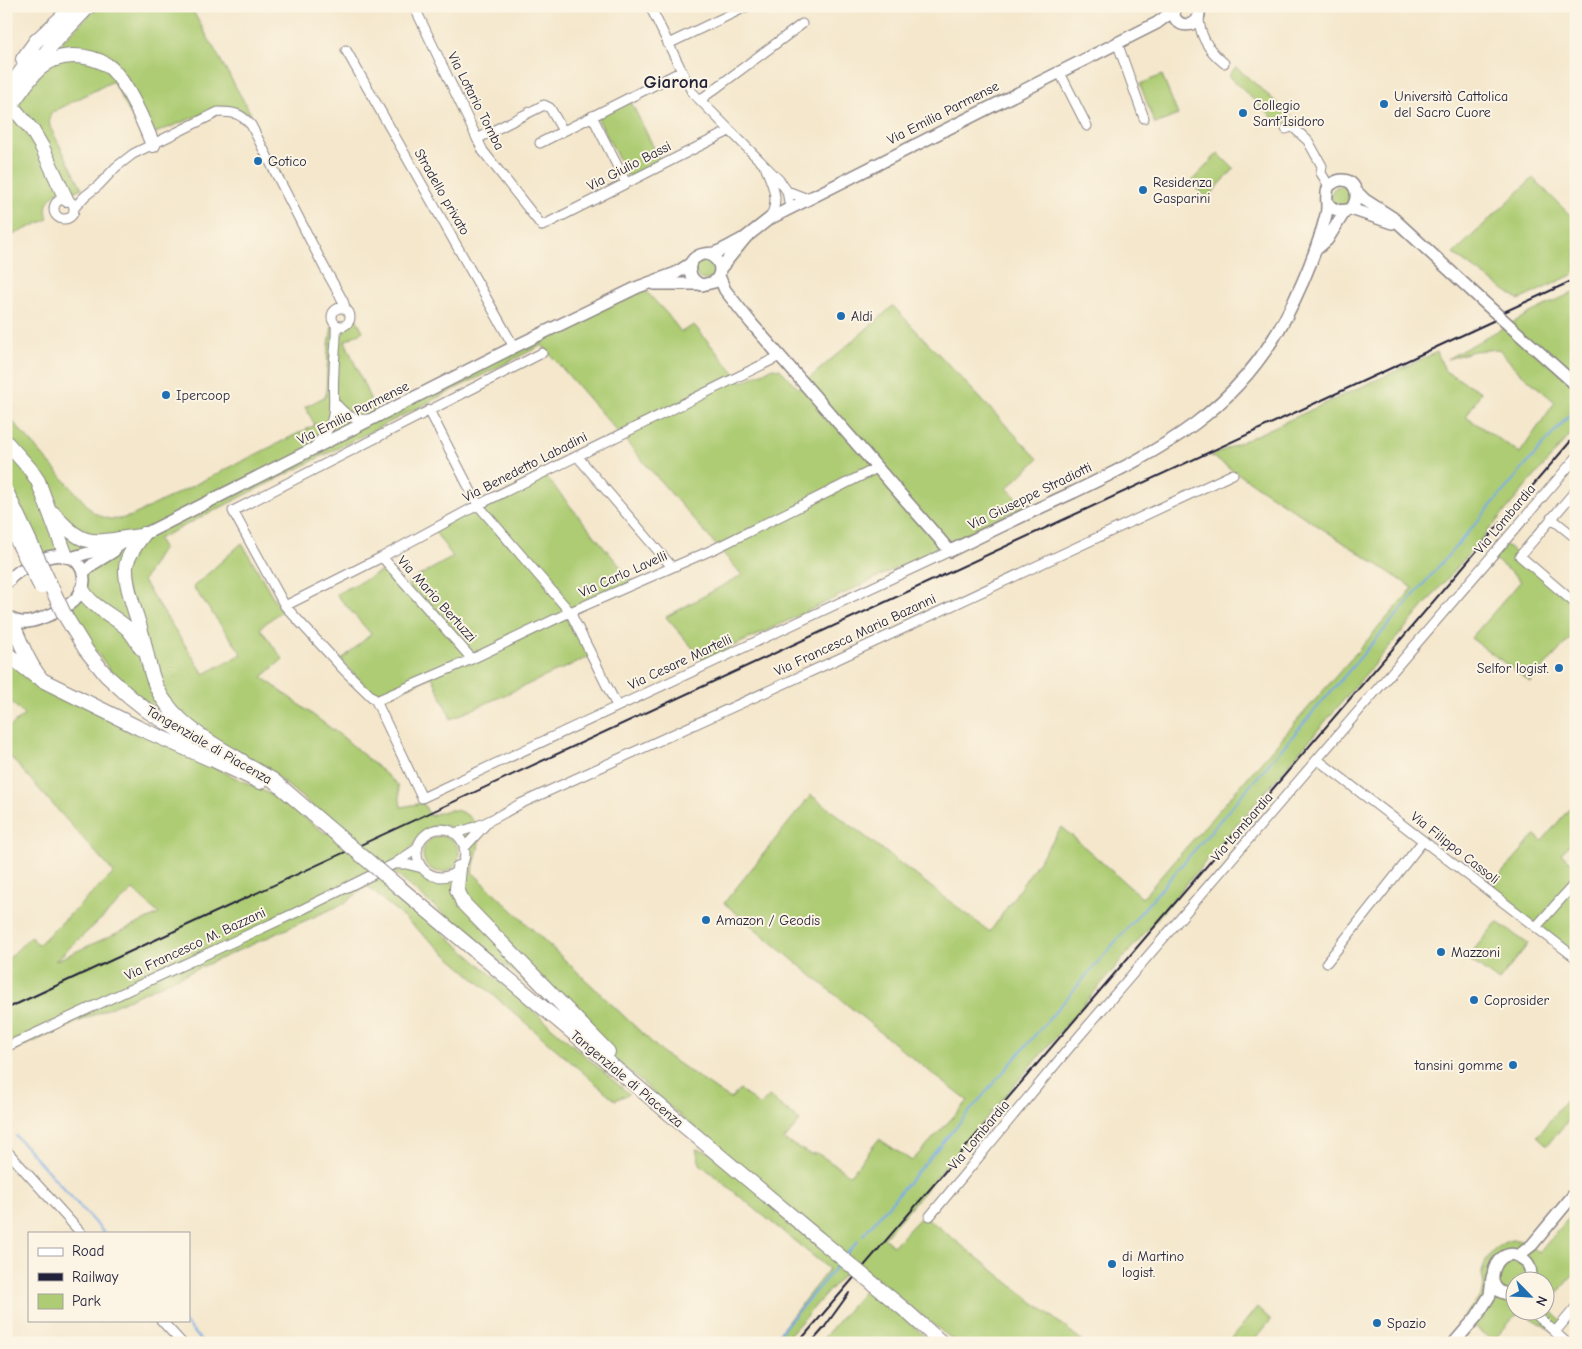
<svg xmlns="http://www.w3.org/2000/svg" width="1582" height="1349" viewBox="0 0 1582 1349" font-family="'Comic Neue',sans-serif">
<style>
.green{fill:#adcc73;stroke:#687757;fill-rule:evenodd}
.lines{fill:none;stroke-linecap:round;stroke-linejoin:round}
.stream{stroke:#79ace6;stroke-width:2}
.minor-casing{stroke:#8b8484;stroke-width:11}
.major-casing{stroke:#8b8484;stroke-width:14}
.highway-casing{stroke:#8b8484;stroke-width:16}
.minor{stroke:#fff;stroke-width:9}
.major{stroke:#fff;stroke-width:11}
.highway{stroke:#fff;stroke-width:14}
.rail{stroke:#22223b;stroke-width:2}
.major-bridge-casing{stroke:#8b8484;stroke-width:14;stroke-linecap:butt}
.highway-bridge-casing{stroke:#8b8484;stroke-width:16;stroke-linecap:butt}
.major-bridge{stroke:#fff;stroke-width:11}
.highway-bridge{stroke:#fff;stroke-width:14}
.poi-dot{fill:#1f6fb2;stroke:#fcf5e5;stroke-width:2}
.labels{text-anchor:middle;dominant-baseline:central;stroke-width:4;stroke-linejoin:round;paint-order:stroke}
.poi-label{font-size:14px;fill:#22223b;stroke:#fcf5e5;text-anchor:start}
.street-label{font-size:14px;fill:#22223b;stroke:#fcf5e5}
.district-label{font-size:19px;font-weight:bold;fill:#22223b;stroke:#fcf5e5}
</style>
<rect width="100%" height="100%" fill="#fcf5e5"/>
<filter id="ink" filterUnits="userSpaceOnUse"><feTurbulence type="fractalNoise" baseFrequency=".02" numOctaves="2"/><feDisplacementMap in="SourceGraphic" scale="10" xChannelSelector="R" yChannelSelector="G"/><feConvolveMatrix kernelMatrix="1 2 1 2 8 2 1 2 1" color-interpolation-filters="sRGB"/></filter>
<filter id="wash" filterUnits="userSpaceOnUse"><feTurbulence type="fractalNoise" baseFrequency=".0096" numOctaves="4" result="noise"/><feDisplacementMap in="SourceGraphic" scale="20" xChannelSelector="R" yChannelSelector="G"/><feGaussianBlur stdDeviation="1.12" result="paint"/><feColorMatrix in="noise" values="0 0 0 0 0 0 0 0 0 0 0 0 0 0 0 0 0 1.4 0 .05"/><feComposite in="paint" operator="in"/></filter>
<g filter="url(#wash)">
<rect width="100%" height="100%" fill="#f4e7cc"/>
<path class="green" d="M 98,6 L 190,6 L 251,114 L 228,107 L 217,108 L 143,138 L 113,81 L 51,113 L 49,119 L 50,127 L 82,188 L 72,192 L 57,192 C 47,200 44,206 48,219 L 6,238 L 6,118 L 51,53 Z
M 1236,67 L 1291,115 L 1282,126 L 1228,76 Z
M 1162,75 L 1178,115 L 1155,124 L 1140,84 Z
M 630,100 L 660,160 L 628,177 L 596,115 Z
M 1218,153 L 1234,169 L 1207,198 L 1190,183 Z
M 1533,178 L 1576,221 L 1576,273 L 1519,300 L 1453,254 Z
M1331 196a10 10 0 1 1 20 0a10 10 0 1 1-20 0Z
M695 270a10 10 0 1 1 20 0a10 10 0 1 1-20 0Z
M 643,288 L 669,316 L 681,332 L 694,325 L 742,382 L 773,368 L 780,369 L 798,388 L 893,306 L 1038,459 L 1007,488 L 1025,506 L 783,623 L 703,660 L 666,617 L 742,575 L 542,345 L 158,539 L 163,547 L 143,581 L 204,674 L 242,654 L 193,587 L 242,543 L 281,611 L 260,628 L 283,659 L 262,677 L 344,738 L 398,785 L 401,807 L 423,803 L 430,816 C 436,814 445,810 452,810 C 458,810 462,812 467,815 C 487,830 477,852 472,872 L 664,1054 L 730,1099 L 740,1090 L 760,1106 L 769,1096 L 800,1121 L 784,1140 L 810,1154 L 817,1153 L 850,1175 L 879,1139 L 912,1161 L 968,1101 L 902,1050 L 724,903 L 811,795 L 990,932 L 1062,827 L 1142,898 L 1413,588 L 1211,456 L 1437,352 L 1445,371 L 1481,392 L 1466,417 L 1520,453 L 1555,402 L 1516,369 L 1499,349 L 1474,351 L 1447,359 L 1532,312 L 1576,291 L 1576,428 L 884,1238 L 893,1246 L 968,1169 L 927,1218 L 1085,1343 L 957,1343 L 875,1279 L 844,1274 L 782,1343 L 771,1343 L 829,1269 L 700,1164 L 696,1149 L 726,1156 L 566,1016 L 393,872 L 405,867 C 409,869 415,870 419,872 C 428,877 432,883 443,882 C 451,881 455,877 460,873 C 486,850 452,811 424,831 C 418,835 417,841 413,846 C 403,858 390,867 380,878 L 629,1094 L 615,1100 L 367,886 L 345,903 L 6,1054 L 6,961 L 31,936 L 38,945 L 114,873 L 6,752 L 6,730 L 24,715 L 6,696 L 6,660 L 119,722 L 278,798 L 325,833 L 341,829 L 278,778 L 194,732 L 120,684 L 83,633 L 66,600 C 92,584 76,551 48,563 L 6,482 L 6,414 L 93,512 C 109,521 114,521 132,516 L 315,425 L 305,407 L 326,396 L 328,351 L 332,326 L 345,331 L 351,325 L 353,313 L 363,331 L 345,341 L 378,417 ZM 133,890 L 159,914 L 55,961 Z
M 543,473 L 633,582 L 569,613 L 591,656 L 451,719 L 432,676 L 379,701 L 341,660 L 371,634 L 336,594 L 386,569 L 410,594 L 408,582 L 453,557 L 433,529 Z
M 1503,543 L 1576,603 L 1576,632 L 1530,682 L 1471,638 L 1521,581 L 1491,556 Z
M 1576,801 L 1576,837 L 1561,854 L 1576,866 L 1576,958 L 1488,889 L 1535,835 L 1542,841 Z
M423 854a18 18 0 1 1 36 0a18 18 0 1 1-36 0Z
M 1497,922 L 1528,944 L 1499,981 L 1467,958 Z
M 1568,1098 L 1576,1099 L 1576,1112 L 1547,1145 L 1537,1136 Z
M 1576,1209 L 1576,1271 L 1546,1306 L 1562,1321 L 1555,1332 L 1523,1313 L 1515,1316 L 1493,1341 L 1462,1317 C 1469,1309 1482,1298 1484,1289 C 1485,1284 1482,1278 1482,1273 C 1484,1258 1500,1239 1516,1240 C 1525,1240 1532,1248 1539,1253 ZM 1514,1282 L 1544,1282 L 1544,1312 L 1514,1312 Z
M 867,1288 L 933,1343 L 819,1343 Z
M 1257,1307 L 1271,1320 L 1252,1343 L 1228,1343 Z"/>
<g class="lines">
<path class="stream" d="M 16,1136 L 104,1233
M 863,1235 L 1576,407
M 846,1255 L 858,1241
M 183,1320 L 204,1343
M 771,1343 L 840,1262"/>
</g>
</g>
<g filter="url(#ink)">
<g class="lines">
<defs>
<path id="minor" d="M 414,6 L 483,151 L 542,226 L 729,131
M 650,6 L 692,92 L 779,180 L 787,191 L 790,208
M 1199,16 C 1199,36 1209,51 1224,63
M 1117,42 L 1144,118
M 668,44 L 748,6
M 346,50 L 514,347
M 1059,71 L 1087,126
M 700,100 L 802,24
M 592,116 L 626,183
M 1286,129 L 1291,127 L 1294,128 L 1308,141 L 1322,166 L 1321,173 L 1329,186
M 477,139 L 544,105 L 550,108 L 563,131
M 540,143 L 682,71
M 766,169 C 774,187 780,202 769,219
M 787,191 L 805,198 L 811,196
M54 209a10 10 0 1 1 20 0a10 10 0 1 1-20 0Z
M 74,208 L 85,196 L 98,186 L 116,167 L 133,154 L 218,112 C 234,112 240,113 251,125 L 324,267 L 343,301 L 346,310
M332 317a9 9 0 1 1 18 0a9 9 0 1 1-18 0Z
M 542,353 L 233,511 L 285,606 L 344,670 L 376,701 L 422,798 L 950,551
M 335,403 C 345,414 352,421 368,419
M 429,410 L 478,505 L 570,612 L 617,706
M 315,446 C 342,418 331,406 334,372 C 334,356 337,341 336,325
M 577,456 L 672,567
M 1576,490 L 1520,556 L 1576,604
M 1551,518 L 1576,538
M 382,557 L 472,659
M 285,606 L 382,557 L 478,505 L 780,356
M 376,701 L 472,659 L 570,612 L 714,549 L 877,468
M 1318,760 L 1576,958
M417 853a24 24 0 1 1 48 0a24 24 0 1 1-48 0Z
M 453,833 C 477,829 499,816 520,804 L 836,660 L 1233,474
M 464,848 L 487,823
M 394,864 L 406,864 L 422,868
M 1536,927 L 1576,882
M 1327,962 L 1423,841
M 6,1047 L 295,913 L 394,864 L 418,848
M 6,1150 L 81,1233
M 930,1216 L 1069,1048 L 1576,458
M 1533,1312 L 1567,1343
M 161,1320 L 182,1343
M 1555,1332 L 1576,1307"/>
<path id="major" d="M 1175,6 C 1167,31 1206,31 1198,6
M 1357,192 L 1365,200 L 1393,218 L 1487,305
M 1351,209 L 1392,223
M 1318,248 L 1327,240 L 1345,211
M 707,254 C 721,259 724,272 714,282 L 702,285 C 689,281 684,263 698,256 C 703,253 709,254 714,253 C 724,250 733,244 742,239
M 720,269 L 746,237 L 769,219 L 1157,23 L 1173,11
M 719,276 L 725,290 L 752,324 L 950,551 C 991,531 1032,511 1074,492 C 1165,448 1236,411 1286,317 C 1303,284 1317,251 1326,215 C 1329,205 1324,195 1329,186 C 1348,169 1365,191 1351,209 C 1340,212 1333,211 1327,202
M 654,284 L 698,284
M 1511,327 L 1576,385
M 70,558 L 131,541 L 514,347 L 638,287 L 676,273 L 690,264
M 83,573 L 93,564 L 114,551
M 6,582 C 20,569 45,552 65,556 C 73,557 79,563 82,570 C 92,596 62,611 42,618 C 30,623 16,625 6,615
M 1518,1256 L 1532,1245 L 1576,1192
M 1514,1294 C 1475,1297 1497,1236 1524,1260 C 1531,1266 1532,1274 1529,1282
M 1454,1343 L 1477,1316 L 1490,1295 L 1492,1277"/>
<path id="highway" d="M 23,59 L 36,41 L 74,6
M 33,69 L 50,47 L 89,6
M 6,92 L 34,54
M 15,110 L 32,130 L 42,147 L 66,199
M 6,112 C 15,100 28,79 39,69 C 49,60 61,56 74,56 C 85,56 97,59 107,65 C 125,77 145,125 153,145
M 6,442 L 30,469 L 38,481 L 66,556
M 53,513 C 86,552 95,541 141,536
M 144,534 C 137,543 127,556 126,567 C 125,586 136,613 141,631 C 148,655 150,683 166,703 C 185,729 214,745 242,761
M 6,576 L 8,580
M 82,589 C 91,607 113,615 127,628 C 133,634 137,641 141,648
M 11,620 C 20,641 28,663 42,680 L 139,728 L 210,759
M 6,653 L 35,676
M 129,696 L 149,712 L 190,737
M 203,755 L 260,782
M 234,758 L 273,780 L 323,823
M 459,868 L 457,889 L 463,903 L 608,1052
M 399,887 L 819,1239
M 905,1310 L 942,1343"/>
</defs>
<use href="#minor" class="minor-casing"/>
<use href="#major" class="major-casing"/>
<use href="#highway" class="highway-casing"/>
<use href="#minor" class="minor"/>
<use href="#major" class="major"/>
<use href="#highway" class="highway"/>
<path class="rail" d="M 1504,312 L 1576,279
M 6,1009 L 1495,320
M 821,1332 L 849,1293
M 798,1343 L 1576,435
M 811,1343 L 825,1327"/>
<defs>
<path id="major-bridge" d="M 1487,305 L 1511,327"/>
<path id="highway-bridge" d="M 6,491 L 64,614 L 86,650 L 106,675 L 129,696
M 6,519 L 41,587
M 323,823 L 399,887
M 819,1239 L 905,1310"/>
</defs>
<use href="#major-bridge" class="major-bridge-casing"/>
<use href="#highway-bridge" class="highway-bridge-casing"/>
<use href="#major-bridge" class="major-bridge"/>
<use href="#highway-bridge" class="highway-bridge"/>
</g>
</g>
<g class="poi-dot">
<circle cx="1384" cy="104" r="5"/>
<circle cx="1243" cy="113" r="5"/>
<circle cx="258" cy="161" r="5"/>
<circle cx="1143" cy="190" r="5"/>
<circle cx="841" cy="316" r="5"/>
<circle cx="166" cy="395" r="5"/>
<circle cx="1559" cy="668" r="5"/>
<circle cx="706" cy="920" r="5"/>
<circle cx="1441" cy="952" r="5"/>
<circle cx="1474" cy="1000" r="5"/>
<circle cx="1513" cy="1065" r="5"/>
<circle cx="1112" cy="1264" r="5"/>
<circle cx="1377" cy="1323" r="5"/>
</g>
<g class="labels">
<g class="poi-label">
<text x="1394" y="96">Università Cattolica<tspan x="1394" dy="16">del Sacro Cuore</tspan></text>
<text x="1253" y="105">Collegio<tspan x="1253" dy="16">Sant'Isidoro</tspan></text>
<text x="268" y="161">Gotico</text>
<text x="1153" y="182">Residenza<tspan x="1153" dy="16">Gasparini</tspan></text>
<text x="851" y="316">Aldi</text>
<text x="176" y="395">Ipercoop</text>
<text x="1549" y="668" text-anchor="end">Selfor logist.</text>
<text x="716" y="920">Amazon / Geodis</text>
<text x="1451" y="952">Mazzoni</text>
<text x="1484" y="1000">Coprosider</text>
<text x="1503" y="1065" text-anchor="end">tansini gomme</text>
<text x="1122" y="1256">di Martino<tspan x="1122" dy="16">logist.</tspan></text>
<text x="1387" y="1323">Spazio</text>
</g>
<g class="street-label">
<text transform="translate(476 101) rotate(63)">Via Lotario Tomba</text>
<text transform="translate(943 113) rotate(-27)">Via Emilia Parmense</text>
<text transform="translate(629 166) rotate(-27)">Via Giulio Bassi</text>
<text transform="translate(442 192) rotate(60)">Stradello privato</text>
<text transform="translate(353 413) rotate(-27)">Via Emilia Parmense</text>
<text transform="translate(525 467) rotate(-27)">Via Benedetto Labadini</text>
<text transform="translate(1030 496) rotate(-26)">Via Giuseppe Stradiotti</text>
<text transform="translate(1505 519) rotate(-50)">Via Lombardia</text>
<text transform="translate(623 574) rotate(-24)">Via Carlo Lavelli</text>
<text transform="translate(437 599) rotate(48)">Via Mario Bertuzzi</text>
<text transform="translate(855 635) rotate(-25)">Via Francesca Maria Bazanni</text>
<text transform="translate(680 662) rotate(-25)">Via Cesare Martelli</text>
<text transform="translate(209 745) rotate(30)">Tangenziale di Piacenza</text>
<text transform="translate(1242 827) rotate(-49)">Via Lombardia</text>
<text transform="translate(1455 848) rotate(38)">Via Filippo Cassoli</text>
<text transform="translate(195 944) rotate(-25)">Via Francesco M. Bazzani</text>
<text transform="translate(627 1079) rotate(40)">Tangenziale di Piacenza</text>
<text transform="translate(979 1135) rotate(-50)">Via Lombardia</text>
</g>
<g class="district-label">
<text x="676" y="82">Giarona</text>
</g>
</g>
<rect width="1582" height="1349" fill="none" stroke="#fcf5e5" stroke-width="25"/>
<rect x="28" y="1232" width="162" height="90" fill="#fcf5e5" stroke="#a5a1a1"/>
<rect x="38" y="1248" width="25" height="8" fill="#ffffff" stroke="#a5a1a1"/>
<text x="72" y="1256" font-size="15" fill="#22223b">Road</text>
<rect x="38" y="1273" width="25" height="8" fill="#22223b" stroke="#a5a1a1"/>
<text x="72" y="1282" font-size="15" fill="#22223b">Railway</text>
<rect x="38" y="1294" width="25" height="15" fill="#adcc73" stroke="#a5a1a1"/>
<text x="72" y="1306" font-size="15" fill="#22223b">Park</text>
<g transform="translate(1530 1296) rotate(114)"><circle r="24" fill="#fcf5e5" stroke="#a5a1a1"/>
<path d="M0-4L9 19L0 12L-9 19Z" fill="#1f6fb2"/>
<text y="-8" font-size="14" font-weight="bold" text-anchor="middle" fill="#22223b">N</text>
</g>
</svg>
